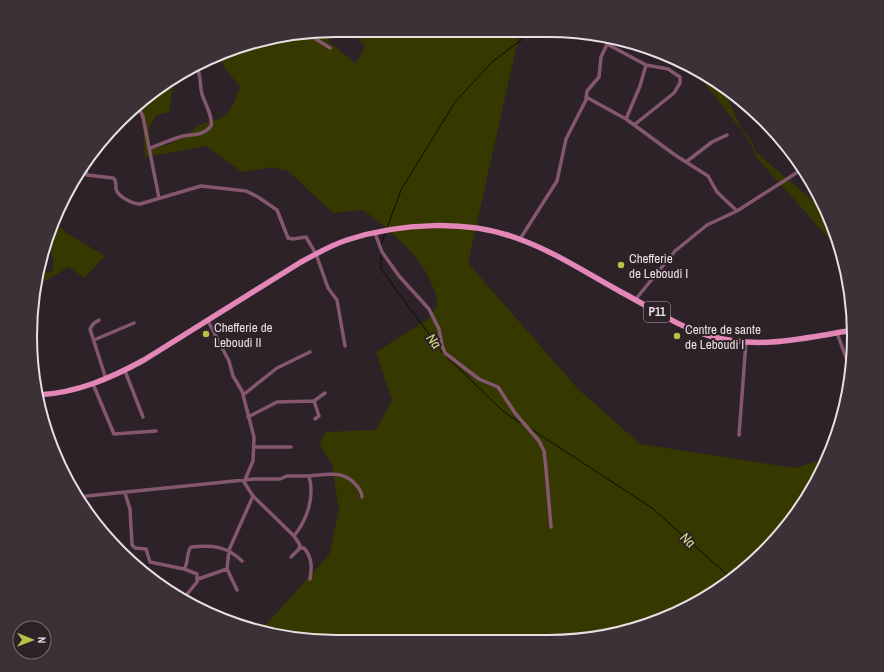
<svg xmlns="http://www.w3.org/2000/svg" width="884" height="672" viewBox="0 0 884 672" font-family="'Archivo Narrow',sans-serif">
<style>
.green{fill:#353900}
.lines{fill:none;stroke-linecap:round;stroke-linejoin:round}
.stream{stroke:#0b0c00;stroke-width:1}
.street{stroke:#84576f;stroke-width:3.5}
.primary{stroke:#e387b8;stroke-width:5.5}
.poi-dot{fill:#b8c147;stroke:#2c2227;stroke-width:1.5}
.labels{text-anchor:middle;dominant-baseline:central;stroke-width:4;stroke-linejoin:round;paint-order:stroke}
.shield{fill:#2c2227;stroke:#afa7ab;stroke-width:1}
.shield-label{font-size:12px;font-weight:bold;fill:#e7e0e3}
.poi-label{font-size:13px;fill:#e7e0e3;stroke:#2c2227;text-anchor:start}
.water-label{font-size:14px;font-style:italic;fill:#d6de7f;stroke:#2c2227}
.rim{fill:none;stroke:#e7e0e3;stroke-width:2}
</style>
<rect width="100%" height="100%" fill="#2c2227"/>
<path class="green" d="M 352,30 L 520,31 L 468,263 L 577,388 L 640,444 L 794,468 L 827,459 L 803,506 L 765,552 L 718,590 L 665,619 L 588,639 L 296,639 L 261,630 L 329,555 L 339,510 L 332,464 L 320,446 L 325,432 L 376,430 L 392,400 L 376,352 L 430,318 L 438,304 C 430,262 395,234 363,210 L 333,213 L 288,171 L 272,167 L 242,172 L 206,146 L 145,157 L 142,102 L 174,78 L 169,112 L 156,115 L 149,128 L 150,148 C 165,148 189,137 198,125 C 228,119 230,114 240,87 L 224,67 L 220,55 L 257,40 L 328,31 L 329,42 L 356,64 L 365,47 Z
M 696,72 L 720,83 L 742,130 L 750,138 L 756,152 L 827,213 L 841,252 L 757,158 L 748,139 Z
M 55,221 L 66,233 L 105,256 L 84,278 L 69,267 L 43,282 L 41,297 L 34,298 L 37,274 L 52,272 L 54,260 L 47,242 Z"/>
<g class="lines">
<path class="stream" d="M 387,228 L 401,190 L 455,102 L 492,62 L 533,31
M 381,245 L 385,233
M 381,252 L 381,269 L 443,353
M 446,356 L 504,412 L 521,423
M 531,429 L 652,508 L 732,579"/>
<path class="street" d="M 308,34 L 330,48
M 607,44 L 646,65 L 668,69 L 680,77 L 680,83 L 674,93 L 634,125
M 586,97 L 626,119 L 675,155 L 708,176 L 717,192 L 737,211
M 138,106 L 143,117 L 159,198
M 626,119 L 640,86 L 646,65
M 150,148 C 161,144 172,139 183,136 C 194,134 203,136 211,126 C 213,116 205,104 202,94 C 199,83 202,77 196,65
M 686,162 L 712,142 L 727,135
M 85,167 L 87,175 L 113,178 L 115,180 C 116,183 116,186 116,189 C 118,197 133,204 140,204 L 201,186 L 246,191 L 258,197 L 277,210 L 288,238 L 293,239 L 306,237 L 316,254 L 328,288 L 337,300 L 345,346
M 375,233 L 382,252 L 399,276 L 429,309 L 439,329 L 442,345 L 445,353 L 479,379 L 498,387 L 515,413 L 539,441 L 544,451 L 546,469 L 551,527
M 520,239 L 557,181 L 566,139 L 586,100 L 587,91 L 599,77 L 601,57 L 610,38
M 635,300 L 675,251 L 707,225 L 737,211 L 804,168
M 99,320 L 93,324 L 90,329 L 106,379
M 208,321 L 229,361 L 233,376 L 242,391 L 254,437 L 253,461 L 244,482
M 837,333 L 851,371
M 94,340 L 134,323
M 125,371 L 143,417
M 93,384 L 114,434 L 156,431
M 243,395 L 277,368 L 310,352
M 314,401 L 319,416 L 315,419
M 248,417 L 277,402 L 314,401 L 325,393
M 739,435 L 746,342
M 254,447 L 291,447
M 309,476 C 328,474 344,470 357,486 C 360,490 362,492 362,497
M 244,482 L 253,496 L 294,536 L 300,545 L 299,549 L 291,557
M 125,493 L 130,509 L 132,545 L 135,548 L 146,549 L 150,562 L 184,569 L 197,574 L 197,582 L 183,599
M 77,497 L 254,479 L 280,479 L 287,476 L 309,476 C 315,497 307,520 294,536
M 300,548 L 304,548 C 312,557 312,567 310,579
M 184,569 C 189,562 186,553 191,547 C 212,545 227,546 242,561
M 198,579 L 227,569
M 237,590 L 227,569 L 229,550 L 253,496
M 192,605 L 204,609 L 218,617"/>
<path class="primary" d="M 38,395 C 77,393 111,378 144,360 L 301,262 C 316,254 331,245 347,240 C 399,223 468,219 519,239 C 555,252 588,274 621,292 C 650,307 678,327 710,336 C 758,350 805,338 853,330"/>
</g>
<g class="poi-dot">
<circle cx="621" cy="265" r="4"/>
<circle cx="206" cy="334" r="4"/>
<circle cx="677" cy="336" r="4"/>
</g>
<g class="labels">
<rect class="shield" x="644" y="302" width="26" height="20" rx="3"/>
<g class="shield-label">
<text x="657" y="312">P11</text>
</g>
<g class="poi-label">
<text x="629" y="258">Chefferie<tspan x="629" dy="15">de Leboudi I</tspan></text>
<text x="214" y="327">Chefferie de<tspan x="214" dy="15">Leboudi II</tspan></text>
<text x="685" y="329">Centre de sante<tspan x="685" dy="15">de Leboudi I</tspan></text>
</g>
<g class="water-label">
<text transform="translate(434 341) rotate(53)">Na</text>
<text transform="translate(688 540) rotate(42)">Na</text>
</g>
</g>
<path d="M0 0H884V672H0ZM336 37H548A299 299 0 0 1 847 336V336A299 299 0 0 1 548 635H336A299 299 0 0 1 37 336V336A299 299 0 0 1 336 37Z" fill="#3b3136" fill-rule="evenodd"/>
<path class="rim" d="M336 37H548A299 299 0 0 1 847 336V336A299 299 0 0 1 548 635H336A299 299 0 0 1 37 336V336A299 299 0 0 1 336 37Z"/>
<g transform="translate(32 640) rotate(91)"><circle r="19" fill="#2c2227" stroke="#776e72"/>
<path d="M0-3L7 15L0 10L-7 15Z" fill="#b8c147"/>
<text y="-6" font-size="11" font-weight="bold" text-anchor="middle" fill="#e7e0e3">N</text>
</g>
</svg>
